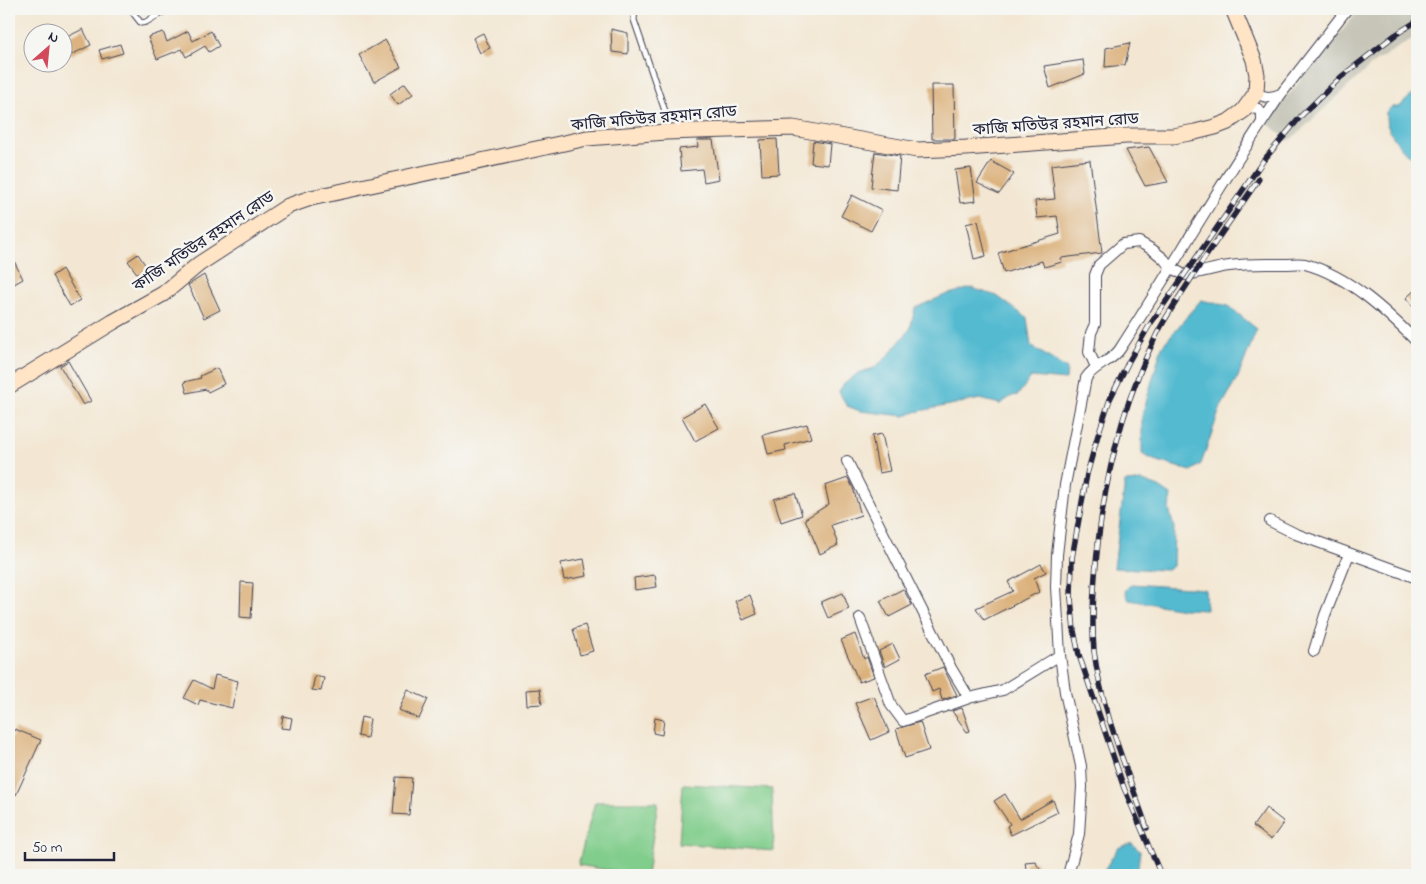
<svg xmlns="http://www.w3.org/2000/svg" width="1426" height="884" viewBox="0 0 1426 884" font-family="'Indie Flower','Noto Sans Bengali',sans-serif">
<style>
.industrial{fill:#c6c5b8}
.green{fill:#81cd8c;stroke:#527864}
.water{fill:#52bad0;stroke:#3a6e86}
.building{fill:#dbb17b}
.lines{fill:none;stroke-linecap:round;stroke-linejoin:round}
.lane-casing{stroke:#414052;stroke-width:7}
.street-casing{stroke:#414052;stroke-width:12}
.secondary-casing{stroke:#414052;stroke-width:17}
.lane{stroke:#fff;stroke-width:5}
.street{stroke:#fff;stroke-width:10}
.secondary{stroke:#ffe4c6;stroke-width:15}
.rail-casing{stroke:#22223b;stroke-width:5.5}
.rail{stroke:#f6f6f2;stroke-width:4;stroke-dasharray:11;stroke-linecap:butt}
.labels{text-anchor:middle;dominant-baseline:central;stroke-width:5;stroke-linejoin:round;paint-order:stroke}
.street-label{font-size:16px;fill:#22223b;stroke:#f6f6f2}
</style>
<rect width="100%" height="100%" fill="#f6f6f2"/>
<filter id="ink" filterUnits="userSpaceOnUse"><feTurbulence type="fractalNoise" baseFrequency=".02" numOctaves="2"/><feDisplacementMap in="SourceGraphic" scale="10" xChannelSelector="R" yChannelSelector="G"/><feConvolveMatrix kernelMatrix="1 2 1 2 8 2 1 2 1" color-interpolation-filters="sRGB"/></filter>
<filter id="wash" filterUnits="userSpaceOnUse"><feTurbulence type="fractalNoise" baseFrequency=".0096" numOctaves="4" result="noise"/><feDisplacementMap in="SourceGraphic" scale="20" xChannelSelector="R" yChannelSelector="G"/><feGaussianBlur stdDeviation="1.12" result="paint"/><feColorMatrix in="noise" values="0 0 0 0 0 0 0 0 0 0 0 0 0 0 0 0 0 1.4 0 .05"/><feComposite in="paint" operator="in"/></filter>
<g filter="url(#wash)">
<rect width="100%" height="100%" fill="#f3e7d3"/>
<path class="industrial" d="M 1360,9 L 1417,9 L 1417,36 L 1376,61 L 1289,141 L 1266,122 Z"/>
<path class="green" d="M 683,784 L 772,789 L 774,851 L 679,843 Z
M 595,802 L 658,802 L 647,875 L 637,875 L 578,865 Z"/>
<path class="water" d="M 1417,87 L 1417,161 C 1406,156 1391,137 1387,124 C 1386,121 1386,116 1386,112 L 1392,107 L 1399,107 L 1414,93 Z
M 971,288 L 997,296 L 1027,318 L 1031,346 L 1067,369 L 1066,380 L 1031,377 L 1018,395 L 1012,396 L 1000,404 L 980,399 L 915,412 L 905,416 L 860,411 L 847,406 L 839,392 L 844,384 L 858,373 L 874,368 L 887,357 L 910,329 L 915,308 L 945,295 Z
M 1201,300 L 1228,306 L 1257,329 L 1238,377 L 1220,409 L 1201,464 L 1191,471 L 1154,460 L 1142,454 L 1142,416 L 1162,346 Z
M 1143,481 L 1159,487 L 1171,495 L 1169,509 L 1174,528 L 1173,566 L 1167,570 L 1114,568 L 1125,482 Z
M 1131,584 L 1205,589 L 1206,610 L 1183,609 L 1129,600 L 1125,591 Z
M 1132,843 L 1140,851 L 1137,875 L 1101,875 L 1118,848 Z"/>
<g id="blocks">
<path class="building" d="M 83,29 L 91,45 L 71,55 L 63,39 Z
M 611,29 L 628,33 L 628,54 L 612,52 Z
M 188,31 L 193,41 L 211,31 L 219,46 L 209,52 L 205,46 L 186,57 L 182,49 L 157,59 L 148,37 L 163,32 L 167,42 Z
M 483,33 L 490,48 L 480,53 L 473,38 Z
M 385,40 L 401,67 L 374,82 L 359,55 Z
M 1130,43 L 1125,65 L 1105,67 L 1106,48 Z
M 120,44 L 123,53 L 102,59 L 99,50 Z
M 1083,60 L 1085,74 L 1050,88 L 1044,66 Z
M 405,83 L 413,94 L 398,105 L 390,94 Z
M 931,85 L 954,85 L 955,139 L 932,139 Z
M 777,139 L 779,174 L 762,175 L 760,140 Z
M 697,140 L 713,140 L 719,179 L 704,182 L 702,169 L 681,171 L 679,149 L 698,147 Z
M 813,141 L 830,144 L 828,165 L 811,163 Z
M 1149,147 L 1168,182 L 1145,186 L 1126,150 Z
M 875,152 L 900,156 L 897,190 L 871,187 Z
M 1090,160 L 1102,253 L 1061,258 L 1062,262 L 1044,267 L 1042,261 L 1004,273 L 998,253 L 1060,234 L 1057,216 L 1037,218 L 1035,201 L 1055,199 L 1051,165 Z
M 991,161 L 1014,174 L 999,194 L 977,183 Z
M 971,168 L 976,201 L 960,203 L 955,170 Z
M 852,195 L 882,210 L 871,231 L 841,216 Z
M 978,221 L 986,256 L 974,259 L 966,224 Z
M 9,251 L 23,279 L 9,287 Z
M 138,254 L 152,275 L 143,282 L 128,261 Z
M 62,269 L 80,300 L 70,306 L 52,276 Z
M 204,275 L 220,310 L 204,318 L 188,285 Z
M 1417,288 L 1417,312 L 1406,298 Z
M 68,361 L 91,401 L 83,405 L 60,366 Z
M 217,368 L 224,384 L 208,392 L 206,389 L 187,393 L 184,382 L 201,378 L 200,376 Z
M 705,404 L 719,428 L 695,441 L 682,417 Z
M 807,424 L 811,438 L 785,445 L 786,450 L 768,454 L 763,435 Z
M 882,434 L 890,471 L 879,473 L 872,436 Z
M 848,478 L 853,488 L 861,515 L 831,525 L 838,545 L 820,554 L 805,519 L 829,504 L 825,486 Z
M 795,493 L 802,515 L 781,522 L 774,499 Z
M 584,559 L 587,576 L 564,580 L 561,563 Z
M 1041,564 L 1046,572 L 1034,578 L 1039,592 L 984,620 L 976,608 L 1013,591 L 1008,582 Z
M 655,575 L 657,587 L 635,590 L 634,578 Z
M 241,582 L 253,583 L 251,618 L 240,617 Z
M 903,589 L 912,605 L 889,617 L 880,601 Z
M 843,593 L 849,609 L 828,618 L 821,602 Z
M 750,595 L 757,614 L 743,620 L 735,601 Z
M 585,625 L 593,651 L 580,655 L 573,629 Z
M 855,634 L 864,659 L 867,657 L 874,677 L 859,682 L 841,640 Z
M 893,644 L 900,659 L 885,667 L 879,651 Z
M 943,667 L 957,695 L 942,700 L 939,689 L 932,692 L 925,674 Z
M 215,675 L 238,681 L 232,708 L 200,700 L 198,705 L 184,698 L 194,680 L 212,689 Z
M 315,676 L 324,678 L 321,691 L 312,690 Z
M 540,689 L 542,704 L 527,705 L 526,690 Z
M 408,690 L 428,699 L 419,719 L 399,710 Z
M 874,696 L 889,732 L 871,740 L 855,703 Z
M 962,708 L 970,731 L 967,732 L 952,711 Z
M 283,716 L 292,718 L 290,729 L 281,728 Z
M 361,717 L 370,719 L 367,738 L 358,736 Z
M 655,718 L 664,720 L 662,735 L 653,733 Z
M 920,722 L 929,750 L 905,758 L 896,729 Z
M 15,729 L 41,740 L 16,795 L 9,791 L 9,743 Z
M 396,777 L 412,778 L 409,815 L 393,814 Z
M 1005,794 L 1020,819 L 1053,800 L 1058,812 L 1011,835 L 1007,826 L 1010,824 L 994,801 Z
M 1266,808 L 1284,822 L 1271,840 L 1253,826 Z
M 1036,861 L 1037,865 L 1044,875 L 1027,875 L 1025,862 Z"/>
</g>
</g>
<g filter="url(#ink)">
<use href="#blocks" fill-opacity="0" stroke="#414052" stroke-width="1"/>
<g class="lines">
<defs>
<path id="lane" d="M 130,9 L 141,23 L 146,22 L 168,9
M 635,9 L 634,20 L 665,111"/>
<path id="street" d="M 1256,93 C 1265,98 1271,98 1281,94 L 1347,9
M 1243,111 L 1251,108 L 1258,109 L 1262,114 L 1262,122
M 1096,367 L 1089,352 L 1091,333 L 1095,324 L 1095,275 L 1099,265 L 1123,244 L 1139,242 L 1153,250 L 1164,259 L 1170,267 L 1184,275 C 1199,274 1213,268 1229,266 C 1248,263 1267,264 1286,264 C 1292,264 1299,263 1305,264 C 1349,276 1386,311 1417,342
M 847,461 L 951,668 L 969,698 L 1003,690 L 1060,655
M 1270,521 L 1296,534 L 1417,578
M 860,618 L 891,705 L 903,721 L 969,698
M 1314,651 L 1325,615 L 1349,554
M 1068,875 L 1079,834 L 1082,787 L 1081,766 L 1065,692 L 1060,655 L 1056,587 L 1057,555 L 1065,485 L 1086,378 C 1095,364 1112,362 1120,349 C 1174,265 1224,177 1281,94"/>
<path id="secondary" d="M 9,386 L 113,322 L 163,294 L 199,264 L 288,206 L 311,198 L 587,138 L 666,132 L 793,128 L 917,150 L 966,148 L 1126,136 L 1173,136 L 1195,132 L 1215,127 L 1228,122 L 1243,111 L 1256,93 L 1257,75 L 1254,60 L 1233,9"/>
</defs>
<use href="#lane" class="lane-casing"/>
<use href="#street" class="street-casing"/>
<use href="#secondary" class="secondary-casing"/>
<use href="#lane" class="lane"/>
<use href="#street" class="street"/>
<use href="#secondary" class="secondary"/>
<defs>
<path id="rail" d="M 1147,828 C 1128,773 1101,708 1094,651 C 1092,626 1093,601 1095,576 C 1101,493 1119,411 1156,336 C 1165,318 1176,302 1187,285 C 1210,249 1235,214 1259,179
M 1161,875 L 1124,788 L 1079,655 L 1074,631 L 1071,598 L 1072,558 L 1087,474 L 1098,435 L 1110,399 L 1129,361 L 1149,326 L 1263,161 L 1302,115 L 1341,77 L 1395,35 L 1417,21"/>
</defs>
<use href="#rail" class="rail-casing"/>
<use href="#rail" class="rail"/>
</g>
</g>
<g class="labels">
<g class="street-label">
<text transform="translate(654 119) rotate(-5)">কাজি মতিউর রহমান রোড</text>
<text transform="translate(1056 125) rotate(-4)">কাজি মতিউর রহমান রোড</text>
<text transform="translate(204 242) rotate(-34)">কাজি মতিউর রহমান রোড</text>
</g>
</g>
<rect width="1426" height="884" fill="none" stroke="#f6f6f2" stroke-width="30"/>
<g transform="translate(48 48) rotate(27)"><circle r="24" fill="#f6f6f2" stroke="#a1a1a9"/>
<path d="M0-4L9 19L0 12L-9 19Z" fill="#d1495b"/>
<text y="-8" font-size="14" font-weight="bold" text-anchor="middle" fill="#22223b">N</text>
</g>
<path d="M25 852v8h89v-8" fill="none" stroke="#22223b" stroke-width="2.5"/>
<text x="32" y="852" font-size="15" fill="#22223b" stroke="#f6f6f2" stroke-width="4" paint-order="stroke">50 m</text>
</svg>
